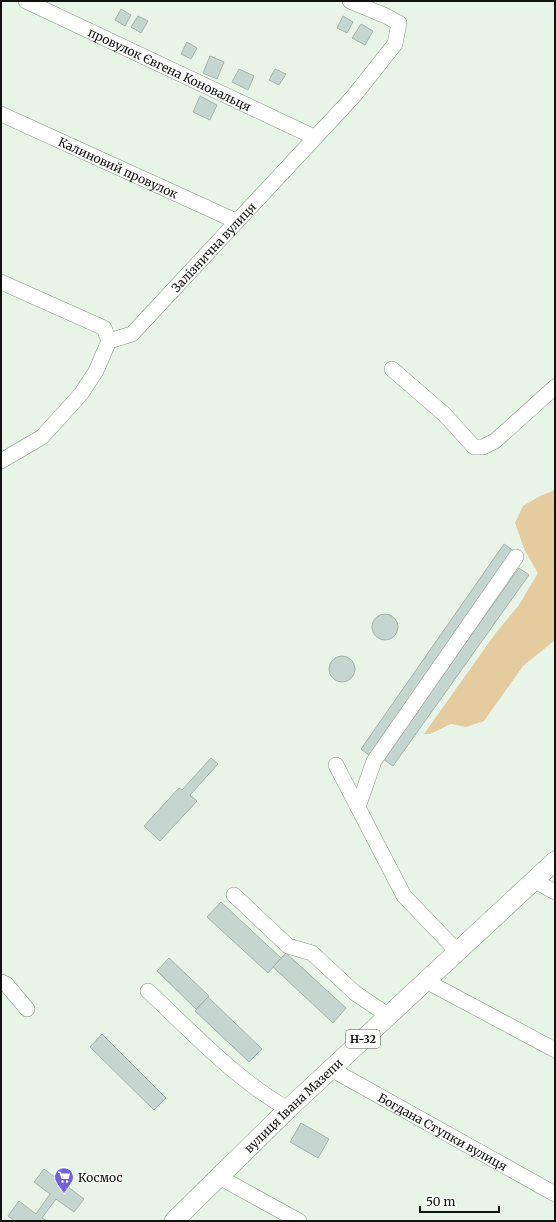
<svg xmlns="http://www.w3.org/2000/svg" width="556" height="1222" viewBox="0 0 556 1222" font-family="Merriweather,serif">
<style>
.green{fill:#e4cc9f}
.building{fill:#c5d5cf;stroke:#a4b4ad}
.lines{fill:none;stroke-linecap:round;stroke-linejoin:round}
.minor-casing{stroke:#8b958a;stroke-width:16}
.major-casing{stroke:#8b958a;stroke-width:20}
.minor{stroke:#fff;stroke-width:15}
.major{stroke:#fff;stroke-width:19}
.labels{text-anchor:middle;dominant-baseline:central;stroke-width:3;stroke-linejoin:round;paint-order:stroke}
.shield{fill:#fff;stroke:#575956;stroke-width:1}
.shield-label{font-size:11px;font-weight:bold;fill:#0f120e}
.street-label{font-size:12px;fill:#0f120e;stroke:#fff}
.poi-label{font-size:12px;fill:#0f120e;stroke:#fff;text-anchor:start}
</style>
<rect width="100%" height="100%" fill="#e9f4e8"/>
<path class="green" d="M 555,490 L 555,640 L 523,666 L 484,721 L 466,727 L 451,724 L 430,734 L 424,734 L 495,634 L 519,605 L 538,573 L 525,551 L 515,523 L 523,506 L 540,496 Z"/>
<path class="building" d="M 121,9 L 131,15 L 125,26 L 115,20 Z
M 138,16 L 148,21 L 141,33 L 131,27 Z
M 343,16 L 353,22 L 347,33 L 337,28 Z
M 361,24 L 373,31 L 365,45 L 352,38 Z
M 187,42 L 197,48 L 191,59 L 181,54 Z
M 210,56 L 224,62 L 217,79 L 203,73 Z
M 239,69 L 254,76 L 248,90 L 232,82 Z
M 275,69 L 286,74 L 279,85 L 269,80 Z
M 200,96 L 217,105 L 210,120 L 193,112 Z
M 504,544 L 514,551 L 370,756 L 361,749 Z
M 519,568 L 529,575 L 393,766 L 383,759 Z
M372 627a13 13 0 1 1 26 0a13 13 0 1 1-26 0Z
M329 669a13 13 0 1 1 26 0a13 13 0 1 1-26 0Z
M 211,758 L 218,764 L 190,795 L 197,801 L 160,841 L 144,826 L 179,788 L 182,790 Z
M 221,902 L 281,958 L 268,973 L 207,917 Z
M 286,953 L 346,1008 L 333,1023 L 273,967 Z
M 169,958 L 209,996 L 196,1009 L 157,971 Z
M 208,997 L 262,1049 L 249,1062 L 195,1011 Z
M 102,1034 L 166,1098 L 154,1110 L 90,1047 Z
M 301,1123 L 329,1139 L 318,1158 L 290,1142 Z
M 44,1169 L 84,1199 L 74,1212 L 56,1199 L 42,1218 L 47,1221 L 15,1221 L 8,1216 L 19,1201 L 36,1214 L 50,1194 L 34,1182 Z"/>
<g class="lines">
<defs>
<g id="minor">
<path id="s1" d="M 26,1 L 314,137"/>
<path id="s2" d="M 1,114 L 236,221"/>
<path d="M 1,282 L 104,328 L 109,341"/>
<path d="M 392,369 L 445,415 L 474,447 L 483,447 L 495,441 L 555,387"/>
<path id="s3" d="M 1,461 L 42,437 L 81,394 L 96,371 L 109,341 L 132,334 L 353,97 L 395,44 L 399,23 L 386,16 L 350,1"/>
<path d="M 336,765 L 404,896 L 458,952"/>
<path d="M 358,807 L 374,761 L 516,557"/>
<path d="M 535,881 L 555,892"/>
<path d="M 234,895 L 288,946 L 312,953 L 355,993 L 389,1016"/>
<path d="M 426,981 L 555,1050"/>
<path d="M 1,982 L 6,984 L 27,1009"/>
<path d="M 148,991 C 192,1032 235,1079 288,1109"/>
<path id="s4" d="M 331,1069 L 555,1194"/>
<path d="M 219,1177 L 299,1221"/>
</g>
<g id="major">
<path id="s5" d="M 174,1221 L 288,1109 L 555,861"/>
</g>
</defs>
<use href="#minor" class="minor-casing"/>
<use href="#major" class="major-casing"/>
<use href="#minor" class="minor"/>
<use href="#major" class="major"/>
</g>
<defs>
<symbol id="supermarket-pin" viewBox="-11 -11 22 30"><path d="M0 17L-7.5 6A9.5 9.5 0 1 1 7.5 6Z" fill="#7261dc" stroke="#fff"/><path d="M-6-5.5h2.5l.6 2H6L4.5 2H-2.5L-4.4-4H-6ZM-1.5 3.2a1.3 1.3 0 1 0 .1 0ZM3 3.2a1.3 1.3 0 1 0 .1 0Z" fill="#fff"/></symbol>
</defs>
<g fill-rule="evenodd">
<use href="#supermarket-pin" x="53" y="1166" width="22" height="30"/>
</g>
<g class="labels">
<rect class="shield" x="346" y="1030" width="34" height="18" rx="3"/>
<g class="shield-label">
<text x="363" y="1039">Н-32</text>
</g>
<g class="street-label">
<text stroke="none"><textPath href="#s1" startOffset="159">провулок Євгена Коновальця</textPath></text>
<text stroke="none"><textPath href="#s2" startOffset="129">Калиновий провулок</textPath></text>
<text stroke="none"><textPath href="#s3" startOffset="309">Залізнична вулиця</textPath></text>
<text stroke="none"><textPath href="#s5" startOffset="166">вулиця Івана Мазепи</textPath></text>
<text stroke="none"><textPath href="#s4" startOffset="128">Богдана Ступки вулиця</textPath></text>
</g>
<g class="poi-label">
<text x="78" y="1177">Космос</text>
</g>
</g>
<rect width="556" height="1222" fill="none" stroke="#0f120e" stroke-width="4"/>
<path d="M420 1206v6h79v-6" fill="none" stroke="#0f120e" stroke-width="2"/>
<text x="426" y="1206" font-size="12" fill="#0f120e" stroke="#ffffff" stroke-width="3" paint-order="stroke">50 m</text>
</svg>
